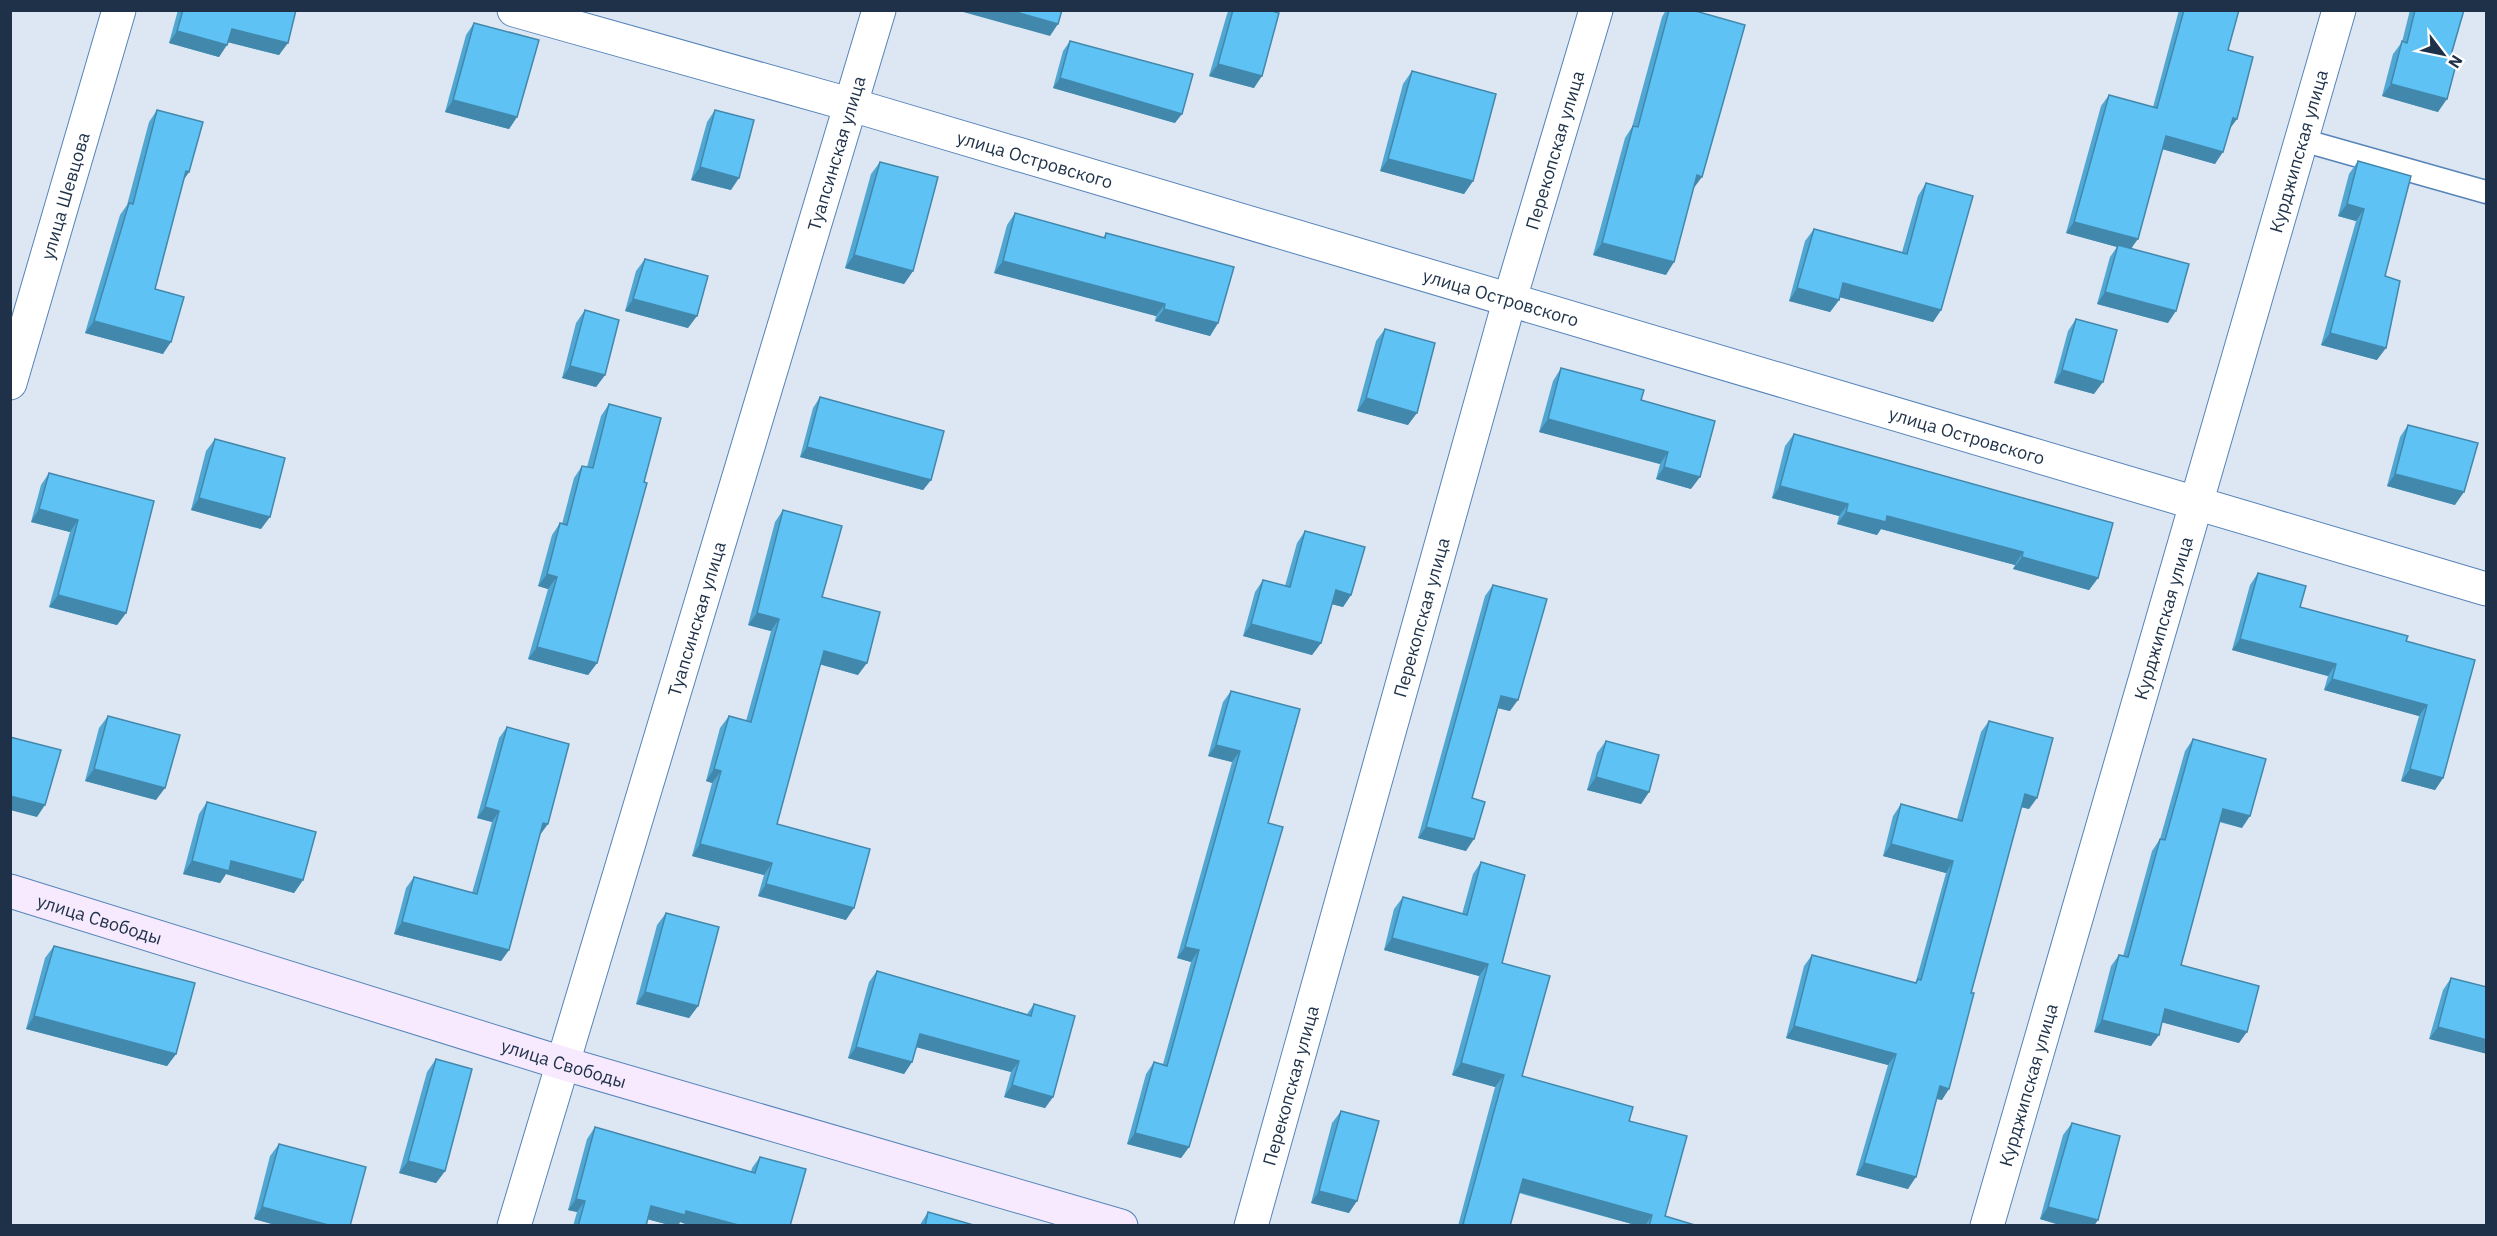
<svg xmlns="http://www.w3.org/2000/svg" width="2497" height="1236" viewBox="0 0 2497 1236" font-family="'IBM Plex Sans',sans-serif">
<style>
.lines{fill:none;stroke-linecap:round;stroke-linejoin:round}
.lane-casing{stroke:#5684b9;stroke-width:25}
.street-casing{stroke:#5684b9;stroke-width:35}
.secondary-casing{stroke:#5684b9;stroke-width:35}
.lane{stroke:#fff;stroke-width:22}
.street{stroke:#fff;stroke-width:33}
.secondary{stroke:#f7eafe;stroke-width:33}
.wall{fill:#51a7d3}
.shaded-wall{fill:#4288ac}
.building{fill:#5ec2f5;stroke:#4288ac;stroke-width:1.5}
.labels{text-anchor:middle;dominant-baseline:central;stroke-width:6;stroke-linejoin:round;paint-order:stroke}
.street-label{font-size:18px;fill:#1e3148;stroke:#fff}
</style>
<rect width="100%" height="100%" fill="#dde7f3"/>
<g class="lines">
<defs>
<path id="lane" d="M 2302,140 L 2486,192"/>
<g id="street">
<path id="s1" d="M 514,10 L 852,105 L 2486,589"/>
<path id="s2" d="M 10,383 L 119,10"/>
<path id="s3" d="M 514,1226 L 879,10"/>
<path id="s4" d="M 1251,1226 L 1509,302 L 1596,10"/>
<path id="s5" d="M 1987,1226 L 2339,10"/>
</g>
<g id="secondary">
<path id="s6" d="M 10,891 L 562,1063 L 1121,1226"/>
</g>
</defs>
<use href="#lane" class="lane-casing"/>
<use href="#street" class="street-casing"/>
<use href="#secondary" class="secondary-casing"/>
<use href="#lane" class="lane"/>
<use href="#street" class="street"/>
<use href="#secondary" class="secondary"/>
</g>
<path class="wall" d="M 178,10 L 296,10 L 279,55 L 228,42 L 219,57 L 169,43 Z
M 1229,10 L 1268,10 L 1254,88 L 1209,76 L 1227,14 Z
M 1666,10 L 1692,10 L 1666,275 L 1593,255 L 1625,138 L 1632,127 L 1662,17 Z
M 2179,10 L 2239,10 L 2228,50 L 2230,128 L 2215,164 L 2163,149 L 2132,248 L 2168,323 L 2097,304 L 2110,257 L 2117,247 L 2066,233 L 2101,106 L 2109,95 L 2153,107 Z
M 2410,10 L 2464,10 L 2451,55 L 2438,112 L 2382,96 L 2393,54 L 2402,42 Z
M 474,23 L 517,117 L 509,129 L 445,112 L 466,35 Z
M 1070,41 L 1175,123 L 1053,88 L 1063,51 Z
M 1412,71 L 1473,181 L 1464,194 L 1380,171 L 1403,84 Z
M 157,110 L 183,180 L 155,289 L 163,354 L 85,333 L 120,215 L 127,205 L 149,122 Z
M 715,110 L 731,190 L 691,180 L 707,122 Z
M 2358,161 L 2385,276 L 2377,360 L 2321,345 L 2356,221 L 2338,216 L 2349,174 Z
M 880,162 L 913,271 L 904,284 L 845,268 L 871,174 Z
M 1926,183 L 1941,310 L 1933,322 L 1840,297 L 1839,300 L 1830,312 L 1789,301 L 1805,241 L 1814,229 L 1902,252 L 1918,196 Z
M 1015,213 L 1103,238 L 1106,233 L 1218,323 L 1210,336 L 1155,321 L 1156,316 L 994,273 L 1007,225 Z
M 645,259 L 688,328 L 625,311 L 636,271 Z
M 585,310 L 605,375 L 596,387 L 562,378 L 576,323 Z
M 2076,319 L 2094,394 L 2054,383 L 2068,331 Z
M 1385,329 L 1408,425 L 1357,411 L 1376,341 Z
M 1561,368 L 1641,400 L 1691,489 L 1656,479 L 1660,464 L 1539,432 L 1553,381 Z
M 820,397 L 931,480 L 923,490 L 800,457 L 813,408 Z
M 609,404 L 644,482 L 597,663 L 588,675 L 528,659 L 548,589 L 538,586 L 552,535 L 560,523 L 562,524 L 574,478 L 582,466 L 587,467 L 601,416 Z
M 2408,425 L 2455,505 L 2387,486 L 2400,437 Z
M 1794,434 L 2098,578 L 2089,590 L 2013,569 L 2015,565 L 1881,529 L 1877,535 L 1837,524 L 1839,516 L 1772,498 L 1785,446 Z
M 215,439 L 261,529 L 191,510 L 206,451 Z
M 49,473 L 154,501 L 126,613 L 117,625 L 49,607 L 70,532 L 31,522 L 41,485 Z
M 783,510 L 858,675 L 820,664 L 777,824 L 846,920 L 758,896 L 764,875 L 692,856 L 712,783 L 706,781 L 720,728 L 729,716 L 746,721 L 771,631 L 748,625 L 775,522 Z
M 1305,531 L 1351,595 L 1343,607 L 1332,604 L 1321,643 L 1312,655 L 1243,636 L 1255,592 L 1263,580 L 1285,586 L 1297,543 Z
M 2258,573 L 2300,607 L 2406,641 L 2475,660 L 2443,778 L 2435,790 L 2401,781 L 2419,716 L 2324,690 L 2328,676 L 2232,650 L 2250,585 Z
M 1493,585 L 1510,711 L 1498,708 L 1472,798 L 1466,851 L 1418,838 L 1485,596 Z
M 1231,691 L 1268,823 L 1189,1147 L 1181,1158 L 1127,1144 L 1146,1074 L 1154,1062 L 1163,1064 L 1191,962 L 1177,958 L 1232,762 L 1208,756 L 1223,702 Z
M 108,716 L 156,800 L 85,781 L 99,728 Z
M 1989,721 L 2029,809 L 2021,807 L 1942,1100 L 1937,1099 L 1908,1189 L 1856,1175 L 1888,1065 L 1786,1038 L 1804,966 L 1812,955 L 1915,983 L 1916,981 L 1946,873 L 1883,856 L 1893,816 L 1901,804 L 1957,819 L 1981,732 Z
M 507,727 L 540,834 L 509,950 L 501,961 L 394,934 L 406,888 L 414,877 L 472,893 L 492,822 L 477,818 L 499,738 Z
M 2193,739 L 2242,828 L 2219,822 L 2181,965 L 2239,1043 L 2162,1022 L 2151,1046 L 2094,1032 L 2111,966 L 2119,955 L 2123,956 L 2152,851 L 2160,839 L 2185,751 Z
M 1606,741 L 1649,792 L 1641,804 L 1587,790 L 1597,753 Z
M 207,802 L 303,880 L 294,893 L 226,874 L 220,883 L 183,874 L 199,814 Z
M 1481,862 L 1502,963 L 1522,1076 L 1629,1121 L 1665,1216 L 1698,1226 L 1639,1226 L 1519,1193 L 1510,1226 L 1458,1226 L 1495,1087 L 1452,1075 L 1479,976 L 1384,950 L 1394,909 L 1403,897 L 1462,914 L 1473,874 Z
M 666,913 L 698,1006 L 689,1018 L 636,1004 L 657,925 Z
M 54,946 L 176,1054 L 167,1066 L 26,1029 L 45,958 Z
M 877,971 L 1027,1014 L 1034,1004 L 1053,1097 L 1045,1108 L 1004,1097 L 1011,1072 L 916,1047 L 912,1062 L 904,1074 L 848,1058 L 869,982 Z
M 2451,978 L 2487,987 L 2429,1039 L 2443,990 Z
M 436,1059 L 445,1171 L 436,1183 L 399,1173 L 427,1072 Z
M 1341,1111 L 1349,1213 L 1311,1203 L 1332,1123 Z
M 2072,1123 L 2094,1226 L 2063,1226 L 2040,1219 L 2063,1135 Z
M 595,1127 L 751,1172 L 752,1168 L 760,1157 L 790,1226 L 691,1226 L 680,1222 L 678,1226 L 673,1226 L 647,1219 L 646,1226 L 573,1226 L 577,1212 L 568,1210 L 587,1139 Z
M 279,1144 L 350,1226 L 279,1226 L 254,1219 L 270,1156 Z
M 928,1212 L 977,1226 L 920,1226 L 921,1223 Z"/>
<path class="shaded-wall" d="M 956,10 L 1009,10 L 1058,24 L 1050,36 Z
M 232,29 L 288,43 L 279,55 L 223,41 Z
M 177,31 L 227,45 L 219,57 L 169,43 Z
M 1218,64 L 1262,76 L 1254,88 L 1209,76 Z
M 1060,78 L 1182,114 L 1175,123 L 1053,88 Z
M 2391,84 L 2447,99 L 2438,112 L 2382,96 Z
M 453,100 L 517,117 L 509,129 L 445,112 Z
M 2233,118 L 2237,119 L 2229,130 Z
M 2166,136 L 2223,152 L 2215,164 L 2158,148 Z
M 1388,159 L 1473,181 L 1464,194 L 1380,171 Z
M 700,167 L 739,178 L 731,190 L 691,180 Z
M 186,171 L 189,172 L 181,184 Z
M 1697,175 L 1702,177 L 1693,189 Z
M 2347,204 L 2364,209 L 2356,221 L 2338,216 Z
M 2074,222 L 2138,239 L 2130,250 L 2118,245 L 2117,247 L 2066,233 Z
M 1602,243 L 1674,262 L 1666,275 L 1593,255 Z
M 854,255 L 913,271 L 904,284 L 845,268 Z
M 1003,261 L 1165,304 L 1156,316 L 994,273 Z
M 1843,283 L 1941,310 L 1933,322 L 1835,296 Z
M 1797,288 L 1839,300 L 1830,312 L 1789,301 Z
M 2105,292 L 2176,311 L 2168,323 L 2097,304 Z
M 633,299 L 697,316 L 688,328 L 625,311 Z
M 1164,309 L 1218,323 L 1210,336 L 1155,321 Z
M 94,321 L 171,342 L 163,354 L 85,333 Z
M 2330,333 L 2386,348 L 2377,360 L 2321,345 Z
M 570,366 L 605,375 L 596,387 L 562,378 Z
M 2062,370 L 2103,382 L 2094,394 L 2054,383 Z
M 1366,398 L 1417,413 L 1408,425 L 1357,411 Z
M 1548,419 L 1668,452 L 1660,464 L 1539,432 Z
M 807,447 L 931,480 L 923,490 L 800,457 Z
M 1664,467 L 1700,477 L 1691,489 L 1656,479 Z
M 2395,474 L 2464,492 L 2455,505 L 2387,486 Z
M 1780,486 L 1848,504 L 1839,516 L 1772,498 Z
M 199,498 L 270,517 L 261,529 L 191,510 Z
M 39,509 L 78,520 L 70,532 L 31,522 Z
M 1846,512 L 1887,516 L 2023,552 L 2015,565 L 1881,529 L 1877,535 L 1837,524 Z
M 2022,557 L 2098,578 L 2089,590 L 2013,569 Z
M 547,574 L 557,577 L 548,589 L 538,586 Z
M 1336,590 L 1351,595 L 1343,607 L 1327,603 Z
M 58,595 L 126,613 L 117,625 L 49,607 Z
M 757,613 L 779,619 L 771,631 L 748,625 Z
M 1251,624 L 1321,643 L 1312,655 L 1243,636 Z
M 2240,639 L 2336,664 L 2328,676 L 2232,650 Z
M 537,647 L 597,663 L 588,675 L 528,659 Z
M 824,651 L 867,663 L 858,675 L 815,663 Z
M 2332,679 L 2427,705 L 2419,716 L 2324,690 Z
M 1501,696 L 1518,700 L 1510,711 L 1493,707 Z
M 1216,745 L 1240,751 L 1232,762 L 1208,756 Z
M 94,769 L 165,788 L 156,800 L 85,781 Z
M 714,769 L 721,771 L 712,783 L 706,781 Z
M 2410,769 L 2443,778 L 2435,790 L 2401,781 Z
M 1596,777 L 1649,792 L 1641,804 L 1587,790 Z
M 2025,794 L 2037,798 L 2029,809 L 2017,806 Z
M 10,796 L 45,805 L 37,817 L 10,810 Z
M 485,807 L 499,811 L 492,822 L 477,818 Z
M 2223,809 L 2250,816 L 2242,828 L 2215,820 Z
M 543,823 L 548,824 L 540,835 Z
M 1426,827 L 1474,839 L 1466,851 L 1418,838 Z
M 700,844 L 772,863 L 764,875 L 692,856 Z
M 1891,844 L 1953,861 L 1946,873 L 1883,856 Z
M 192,861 L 231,861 L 303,880 L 294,893 L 226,874 L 220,883 L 183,874 Z
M 766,884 L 854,908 L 846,920 L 758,896 Z
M 402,922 L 509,950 L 501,961 L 394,934 Z
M 1392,938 L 1488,964 L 1479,976 L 1384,950 Z
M 1185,947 L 1199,950 L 1191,962 L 1177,958 Z
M 645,992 L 698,1006 L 689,1018 L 636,1004 Z
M 2165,1009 L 2247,1032 L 2239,1043 L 2157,1021 Z
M 34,1016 L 176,1054 L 167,1066 L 26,1029 Z
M 2102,1020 L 2159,1035 L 2151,1046 L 2094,1032 Z
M 1794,1026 L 1896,1054 L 1888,1065 L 1786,1038 Z
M 2438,1027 L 2487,1040 L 2487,1054 L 2429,1039 Z
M 920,1034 L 1019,1061 L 1011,1072 L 912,1046 Z
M 856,1047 L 912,1062 L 904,1074 L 848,1058 Z
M 1461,1063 L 1504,1075 L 1495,1087 L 1452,1075 Z
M 1012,1085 L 1053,1097 L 1045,1108 L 1004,1097 Z
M 1940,1086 L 1949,1089 L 1942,1100 L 1932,1098 Z
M 1135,1133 L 1189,1147 L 1181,1158 L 1127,1144 Z
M 408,1161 L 445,1171 L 436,1183 L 399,1173 Z
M 1864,1163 L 1916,1177 L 1908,1189 L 1856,1175 Z
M 1523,1179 L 1652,1215 L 1645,1226 L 1639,1226 L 1515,1191 Z
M 1319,1191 L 1357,1201 L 1349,1213 L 1311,1203 Z
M 576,1199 L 585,1201 L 577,1212 L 568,1210 Z
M 651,1206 L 686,1211 L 742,1226 L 691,1226 L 680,1222 L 678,1226 L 673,1226 L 643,1218 Z
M 262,1207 L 332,1226 L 279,1226 L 254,1219 Z
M 2048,1207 L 2098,1220 L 2094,1226 L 2063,1226 L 2040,1219 Z"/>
<path class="building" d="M 183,10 L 296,10 L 288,43 L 232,29 L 227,45 L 177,31 Z
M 1009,10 L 1062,10 L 1058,24 Z
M 1233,10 L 1268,10 L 1279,13 L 1262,76 L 1218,64 Z
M 1669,10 L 1692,10 L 1745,25 L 1702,177 L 1697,175 L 1674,262 L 1602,243 L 1633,126 L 1638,127 Z
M 2184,10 L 2239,10 L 2228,50 L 2253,57 L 2237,119 L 2233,118 L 2223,152 L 2166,136 L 2138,239 L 2074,222 L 2109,95 L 2157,108 Z
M 2415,10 L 2464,10 L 2451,55 L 2458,57 L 2447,99 L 2391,84 L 2402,41 L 2407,43 Z
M 474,23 L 539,40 L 517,117 L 453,100 Z
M 1070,41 L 1193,74 L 1182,114 L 1060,78 Z
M 1412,71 L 1496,94 L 1473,181 L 1388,159 Z
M 157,110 L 203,122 L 189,172 L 186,171 L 155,289 L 184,297 L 171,342 L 94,321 L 129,203 L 133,204 Z
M 715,110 L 754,120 L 739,178 L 700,167 Z
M 2358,161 L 2411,176 L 2385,276 L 2400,281 L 2386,348 L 2330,333 L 2364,209 L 2347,204 Z
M 880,162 L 938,177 L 913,271 L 854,255 Z
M 1926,183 L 1973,196 L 1941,310 L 1843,283 L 1839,300 L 1797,288 L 1814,229 L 1907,254 Z
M 1015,213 L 1105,238 L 1106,233 L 1234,267 L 1218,323 L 1164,309 L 1165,304 L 1003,261 Z
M 2118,245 L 2189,264 L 2176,311 L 2105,292 Z
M 645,259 L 708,276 L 697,316 L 633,299 Z
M 585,310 L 619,320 L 605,375 L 570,366 Z
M 2076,319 L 2117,330 L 2103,382 L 2062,370 Z
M 1385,329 L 1435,343 L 1417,413 L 1366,398 Z
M 1561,368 L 1644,390 L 1641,400 L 1715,421 L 1700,477 L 1664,467 L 1668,452 L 1548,419 Z
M 820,397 L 944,431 L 931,480 L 807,447 Z
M 609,404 L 661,418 L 644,482 L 647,483 L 597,663 L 537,647 L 557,577 L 547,574 L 560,523 L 567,525 L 582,466 L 593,468 Z
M 2408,425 L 2478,443 L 2464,492 L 2395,474 Z
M 1794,434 L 2113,523 L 2098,578 L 2022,557 L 2023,552 L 1887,516 L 1886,522 L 1846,512 L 1848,504 L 1780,486 Z
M 215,439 L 285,458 L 270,517 L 199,498 Z
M 49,473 L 154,501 L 126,613 L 58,595 L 78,520 L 39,509 Z
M 783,510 L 842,526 L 822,597 L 880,612 L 867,663 L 824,651 L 777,824 L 870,849 L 854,908 L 766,884 L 772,863 L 700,844 L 721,771 L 714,769 L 729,716 L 751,722 L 779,619 L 757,613 Z
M 1305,531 L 1365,547 L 1351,595 L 1336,590 L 1321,643 L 1251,624 L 1263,580 L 1290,587 Z
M 2258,573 L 2306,586 L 2300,607 L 2408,636 L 2406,641 L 2475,660 L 2443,778 L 2410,769 L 2427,705 L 2332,679 L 2336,664 L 2240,639 Z
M 1493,585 L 1547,599 L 1518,700 L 1501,696 L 1472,798 L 1485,802 L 1474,839 L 1426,827 Z
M 1231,691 L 1300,709 L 1268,823 L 1283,827 L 1189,1147 L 1135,1133 L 1154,1062 L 1167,1066 L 1199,950 L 1185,947 L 1240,751 L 1216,745 Z
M 108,716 L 180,735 L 165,788 L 94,769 Z
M 1989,721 L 2053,738 L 2037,798 L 2025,794 L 1971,993 L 1974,993 L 1949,1089 L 1940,1086 L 1916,1177 L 1864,1163 L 1896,1054 L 1794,1026 L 1812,955 L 1916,983 L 1918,979 L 1921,980 L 1953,861 L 1891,844 L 1901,804 L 1962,821 Z
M 507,727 L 569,744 L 548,824 L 543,823 L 509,950 L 402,922 L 414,877 L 477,894 L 499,811 L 485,807 Z
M 10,737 L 61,750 L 45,805 L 10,796 Z
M 2193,739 L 2266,759 L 2250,816 L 2223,809 L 2181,965 L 2259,986 L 2247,1032 L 2165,1009 L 2159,1035 L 2102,1020 L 2119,955 L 2128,957 L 2160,839 L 2165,840 Z
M 1606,741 L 1659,755 L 1649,792 L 1596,777 Z
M 207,802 L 316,832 L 303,880 L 231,861 L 229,871 L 192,861 Z
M 1481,862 L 1525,875 L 1502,963 L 1550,976 L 1522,1076 L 1633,1107 L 1629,1121 L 1687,1136 L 1665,1216 L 1698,1226 L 1649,1226 L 1652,1215 L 1523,1179 L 1510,1226 L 1469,1226 L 1463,1224 L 1504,1075 L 1461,1063 L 1488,964 L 1392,938 L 1403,897 L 1467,915 Z
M 666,913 L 719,927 L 698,1006 L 645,992 Z
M 54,946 L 195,983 L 176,1054 L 34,1016 Z
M 877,971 L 1031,1016 L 1034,1004 L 1075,1016 L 1053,1097 L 1012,1085 L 1019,1061 L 920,1034 L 912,1062 L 856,1047 Z
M 2451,978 L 2487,987 L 2487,1040 L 2438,1027 Z
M 436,1059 L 472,1069 L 445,1171 L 408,1161 Z
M 1341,1111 L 1379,1121 L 1357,1201 L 1319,1191 Z
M 2072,1123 L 2120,1136 L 2098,1220 L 2048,1207 Z
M 595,1127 L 755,1173 L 760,1157 L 806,1169 L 790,1226 L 742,1226 L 686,1211 L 685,1215 L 651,1206 L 646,1226 L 578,1226 L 585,1201 L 576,1199 Z
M 279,1144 L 366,1167 L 350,1226 L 332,1226 L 262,1207 Z
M 928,1212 L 977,1226 L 925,1226 Z"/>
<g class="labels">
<g class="street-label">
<text stroke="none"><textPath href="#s4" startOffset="1118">Перекопская улица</textPath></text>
<text stroke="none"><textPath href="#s5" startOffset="1119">Курджипская улица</textPath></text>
<text stroke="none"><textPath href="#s3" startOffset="1120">Туапсинская улица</textPath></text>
<text stroke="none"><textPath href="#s1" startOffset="542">улица Островского</textPath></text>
<text stroke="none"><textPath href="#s2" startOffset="195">улица Шевцова</textPath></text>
<text stroke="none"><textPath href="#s1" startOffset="1028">улица Островского</textPath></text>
<text stroke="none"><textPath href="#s1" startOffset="1514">улица Островского</textPath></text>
<text stroke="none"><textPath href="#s4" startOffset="632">Перекопская улица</textPath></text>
<text stroke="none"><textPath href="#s3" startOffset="634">Туапсинская улица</textPath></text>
<text stroke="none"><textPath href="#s5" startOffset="633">Курджипская улица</textPath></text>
<text stroke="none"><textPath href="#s6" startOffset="94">улица Свободы</textPath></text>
<text stroke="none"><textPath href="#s6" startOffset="580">улица Свободы</textPath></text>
<text stroke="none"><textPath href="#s4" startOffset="146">Перекопская улица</textPath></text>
<text stroke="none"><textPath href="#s5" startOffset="147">Курджипская улица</textPath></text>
</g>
</g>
<rect width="2497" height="1236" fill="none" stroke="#1e3148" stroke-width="24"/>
<g transform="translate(2443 54) rotate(122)" stroke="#ffffff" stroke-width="4.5" paint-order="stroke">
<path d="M0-4.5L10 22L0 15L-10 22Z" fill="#1e3148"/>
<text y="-9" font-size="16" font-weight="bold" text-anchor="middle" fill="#1e3148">N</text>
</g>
</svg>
